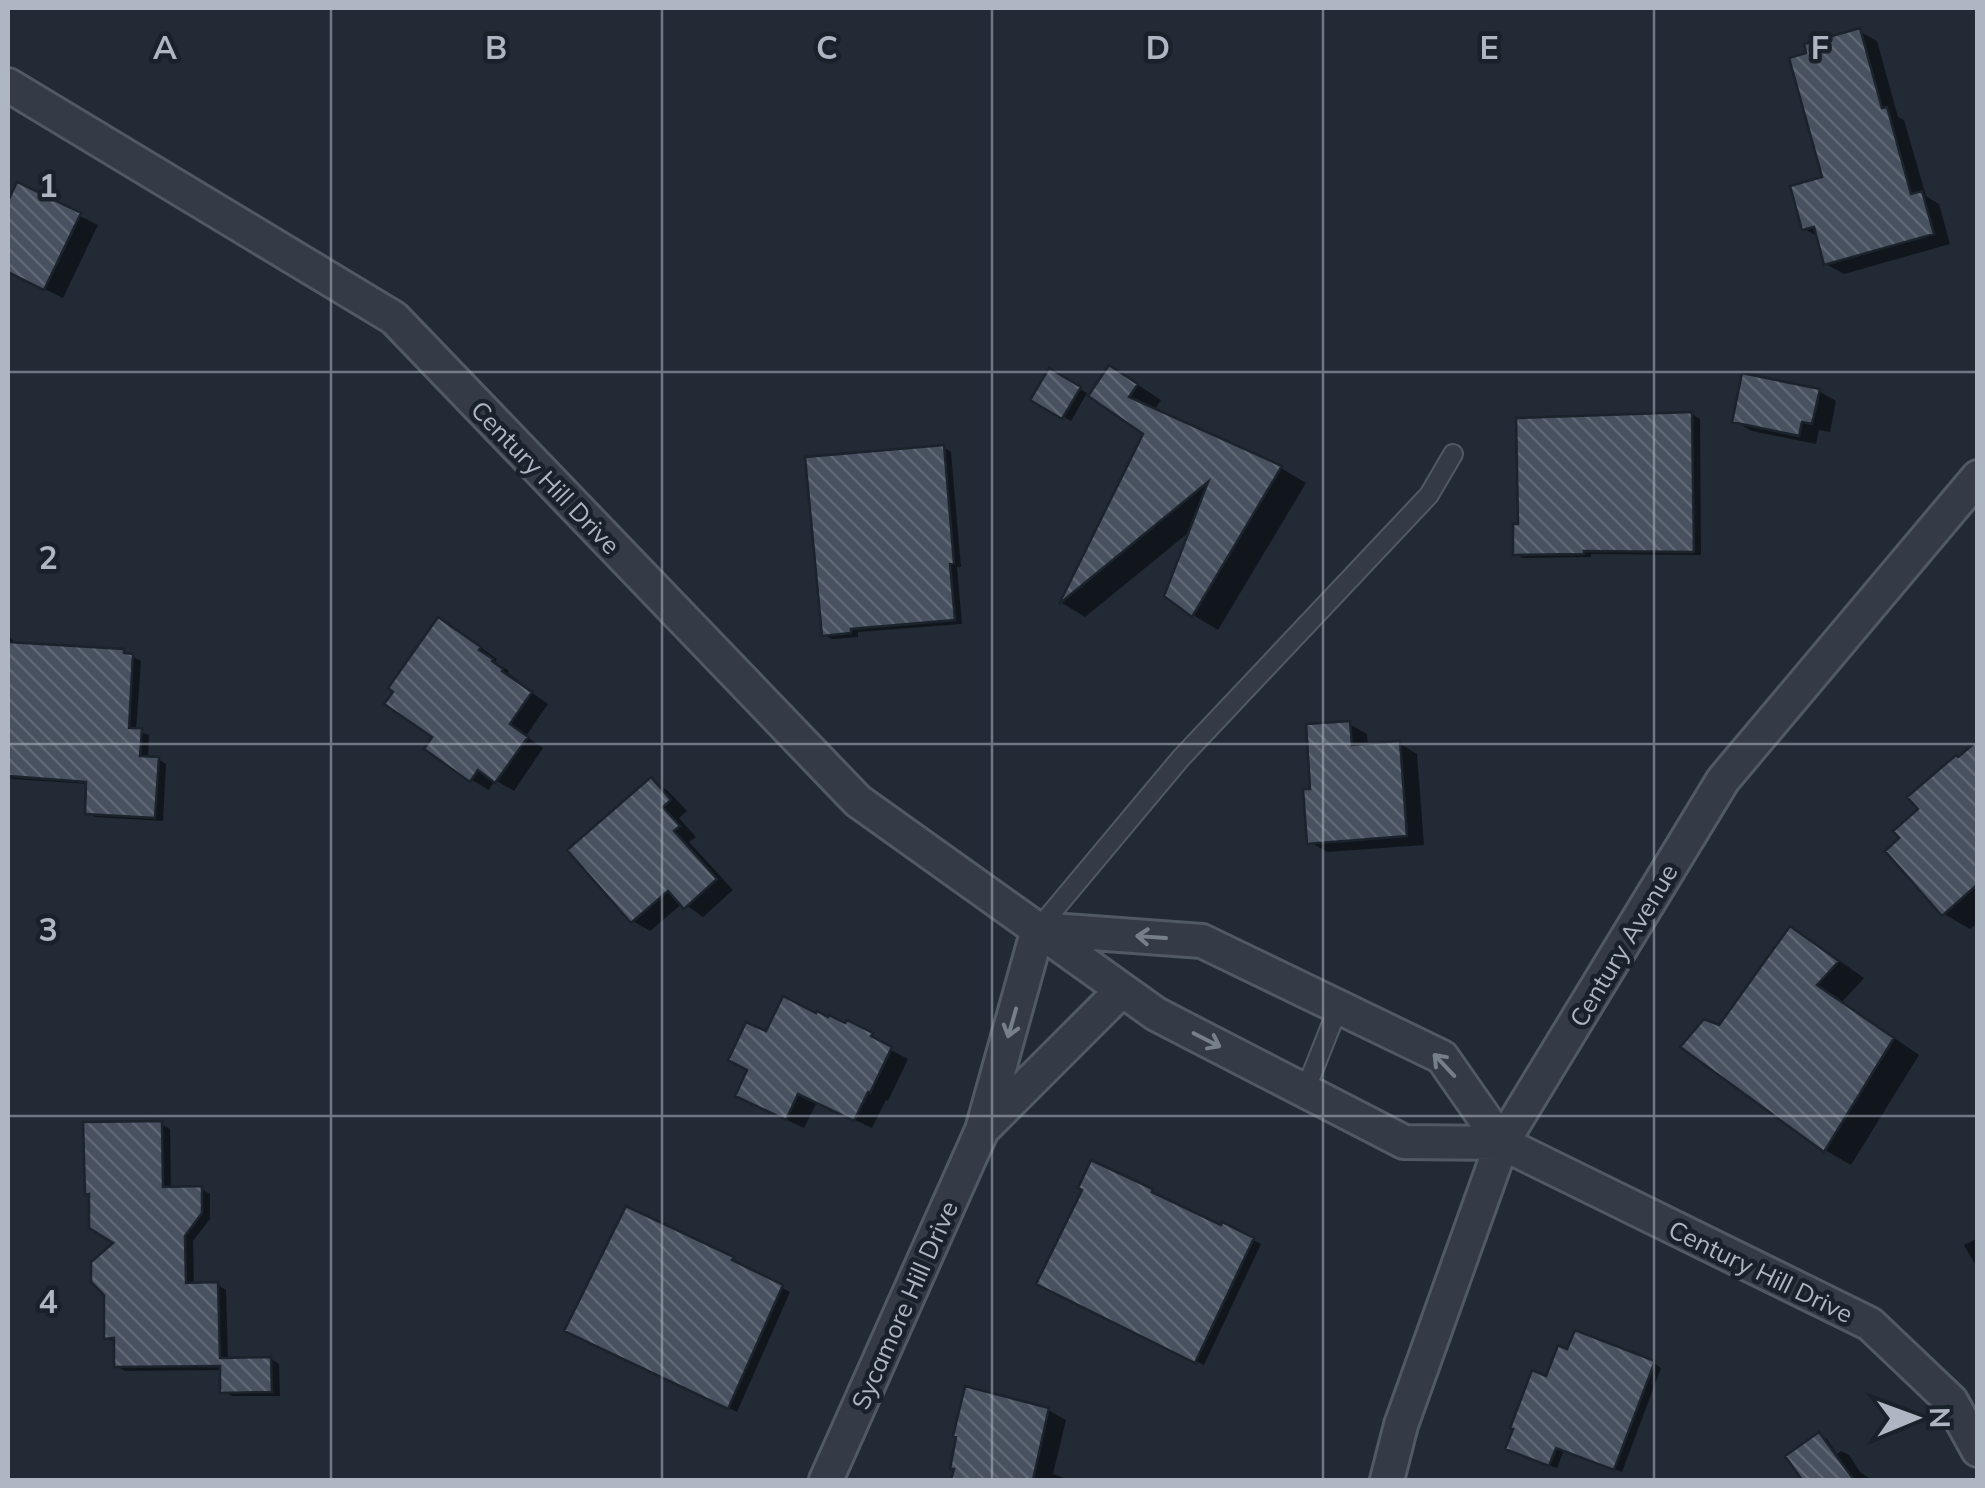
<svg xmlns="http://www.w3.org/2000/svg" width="1985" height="1488" viewBox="0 0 1985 1488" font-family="Mulish,sans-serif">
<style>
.shadow{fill:#0007}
.building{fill:url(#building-back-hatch);stroke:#1b232c;stroke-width:2.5}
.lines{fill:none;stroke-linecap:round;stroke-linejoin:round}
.service-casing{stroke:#515964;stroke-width:22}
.minor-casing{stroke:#515964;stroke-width:38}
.service{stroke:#343b46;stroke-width:18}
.minor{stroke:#343b46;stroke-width:32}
.oneway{stroke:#777f8b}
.grid{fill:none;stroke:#aeb6c3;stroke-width:2.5;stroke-opacity:0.55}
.labels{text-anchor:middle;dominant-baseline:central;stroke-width:9;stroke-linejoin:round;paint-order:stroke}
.street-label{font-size:25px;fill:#aeb6c3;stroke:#19212a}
.grid-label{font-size:32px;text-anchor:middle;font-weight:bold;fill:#aeb6c3;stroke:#19212a;stroke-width:9;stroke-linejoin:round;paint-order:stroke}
</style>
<defs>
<pattern id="building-back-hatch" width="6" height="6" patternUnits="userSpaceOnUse" patternTransform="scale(2.5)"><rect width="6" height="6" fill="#47515f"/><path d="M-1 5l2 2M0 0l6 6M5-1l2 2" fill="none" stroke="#5f6874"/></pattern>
</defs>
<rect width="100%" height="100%" fill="#212a35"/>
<path class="shadow" d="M 1859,31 L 1877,41 L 1898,117 L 1904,120 L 1926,196 L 1939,204 L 1950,244 L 1844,274 L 1826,264 L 1819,237 L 1804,229 L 1826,178 Z
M 18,185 L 98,225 L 63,298 L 8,271 L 8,207 Z
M 1050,372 L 1087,393 L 1071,421 L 1034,399 Z
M 1135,383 L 1161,400 L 1154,411 L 1281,468 L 1306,483 L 1218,630 L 1193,615 L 1167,596 L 1193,529 L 1085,617 L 1062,603 L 1146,433 L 1091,395 Z
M 1819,391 L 1836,401 L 1830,432 L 1819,430 L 1816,444 L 1752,431 L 1734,421 Z
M 1692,414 L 1700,419 L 1701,555 L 1591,554 L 1591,557 L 1523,558 L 1515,553 Z
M 943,447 L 951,452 L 961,567 L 957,567 L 962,624 L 858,632 L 858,637 L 832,639 L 824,635 Z
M 456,630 L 497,659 L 495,662 L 509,671 L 508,673 L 519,681 L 518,683 L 548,704 L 526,736 L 543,748 L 514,791 L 495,780 L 489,790 L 472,780 L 435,736 Z
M 8,635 L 17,645 L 123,652 L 141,661 L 136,731 L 149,735 L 148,759 L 158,759 L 166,764 L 163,821 L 95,817 L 87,812 L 89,784 L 12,779 L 8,777 Z
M 1349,724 L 1367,734 L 1368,746 L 1400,744 L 1417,754 L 1424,845 L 1327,852 L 1310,842 L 1313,791 Z
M 1978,750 L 1978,923 L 1970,929 L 1944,914 L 1903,838 L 1959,759 Z
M 651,780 L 668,791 L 687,811 L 679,818 L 696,837 L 689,842 L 733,890 L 703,917 L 683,903 L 650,931 L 633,921 Z
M 1791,929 L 1817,945 L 1864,978 L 1842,1002 L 1919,1055 L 1851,1165 L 1825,1150 L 1719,1028 Z
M 817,1016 L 871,1035 L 889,1045 L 887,1048 L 908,1059 L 888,1101 L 886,1100 L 872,1128 L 817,1102 L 804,1128 L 755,1105 L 767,1034 Z
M 161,1124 L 170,1129 L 171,1190 L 201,1189 L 210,1194 L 210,1219 L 193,1241 L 194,1285 L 218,1285 L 226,1290 L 228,1360 L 271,1359 L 279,1364 L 280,1396 L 232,1396 L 223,1391 L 222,1370 L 125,1371 L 117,1366 L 116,1343 L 107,1337 L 117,1243 L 91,1195 L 87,1193 Z
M 1152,1191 L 1222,1228 L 1224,1225 L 1261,1244 L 1204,1365 L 1047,1287 Z
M 1978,1238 L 1978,1269 L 1964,1245 Z
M 733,1259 L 740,1263 L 739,1266 L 790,1292 L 737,1412 L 576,1335 Z
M 1569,1352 L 1654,1363 L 1661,1368 L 1622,1472 L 1564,1450 L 1557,1468 L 1516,1453 L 1548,1379 Z
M 1048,1410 L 1066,1420 L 1053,1474 L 1071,1480 L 954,1480 L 956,1469 Z
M 1819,1435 L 1827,1439 L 1837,1454 L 1841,1451 L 1849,1455 L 1860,1472 L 1872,1480 L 1806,1480 L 1789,1456 Z"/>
<path class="building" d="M 1860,28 L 1882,108 L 1887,107 L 1911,194 L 1922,191 L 1934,234 L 1824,265 L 1814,227 L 1802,230 L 1790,186 L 1822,177 L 1789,58 L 1806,53 L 1804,44 Z
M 17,182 L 81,213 L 44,290 L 8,272 L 8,201 Z
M 1109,365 L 1138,384 L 1129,397 L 1282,466 L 1192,617 L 1164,596 L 1208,482 L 1059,604 L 1143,434 L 1088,396 Z
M 1049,368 L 1081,387 L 1062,419 L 1030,400 Z
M 1742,373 L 1820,389 L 1812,424 L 1802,422 L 1799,436 L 1732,422 Z
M 1692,412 L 1694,552 L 1584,551 L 1584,554 L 1513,555 L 1513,524 L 1518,524 L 1516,418 Z
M 944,445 L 954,563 L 950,564 L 955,620 L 851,629 L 851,633 L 822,636 L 805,457 Z
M 438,617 L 481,647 L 479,650 L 493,659 L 492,661 L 503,669 L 502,671 L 532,692 L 510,724 L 528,737 L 495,783 L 478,770 L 470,782 L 424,749 L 432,737 L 384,704 L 393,692 L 388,688 Z
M 8,642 L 124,649 L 124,653 L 133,654 L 129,728 L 142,728 L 140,756 L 159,757 L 155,818 L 85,814 L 86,782 L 8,776 Z
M 1350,721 L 1352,745 L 1400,741 L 1407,836 L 1307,844 L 1303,789 L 1310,789 L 1306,724 Z
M 1978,740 L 1978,884 L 1942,916 L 1885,851 L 1899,838 L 1893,831 L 1918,809 L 1907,797 L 1956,755 L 1958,757 Z
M 651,777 L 671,800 L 663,807 L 680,826 L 674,831 L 717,879 L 684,909 L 668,891 L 631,923 L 567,850 Z
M 1790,926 L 1839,961 L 1817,985 L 1894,1038 L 1824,1152 L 1680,1047 L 1704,1019 L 1719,1025 Z
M 783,996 L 816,1013 L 817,1011 L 828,1017 L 829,1015 L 845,1023 L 847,1020 L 873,1033 L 871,1036 L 892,1047 L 870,1093 L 868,1092 L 854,1121 L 798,1094 L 786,1120 L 735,1096 L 747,1070 L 728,1060 L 746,1022 L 766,1031 Z
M 162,1121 L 163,1187 L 202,1186 L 202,1213 L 185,1236 L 186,1283 L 218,1282 L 220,1358 L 271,1357 L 272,1392 L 220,1393 L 220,1366 L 114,1367 L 114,1338 L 104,1339 L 104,1295 L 91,1282 L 91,1262 L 113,1243 L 89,1228 L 89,1194 L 85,1195 L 83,1122 Z
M 1091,1160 L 1153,1189 L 1152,1192 L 1221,1225 L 1222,1222 L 1254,1238 L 1195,1363 L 1036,1284 L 1082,1190 L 1078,1188 Z
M 626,1206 L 734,1257 L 732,1260 L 783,1285 L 728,1409 L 564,1331 Z
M 1575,1330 L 1655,1361 L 1614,1470 L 1556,1448 L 1549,1466 L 1505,1449 L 1513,1429 L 1510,1428 L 1532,1370 L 1546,1376 L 1558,1345 L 1567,1349 Z
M 965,1386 L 1049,1408 L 1033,1480 L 951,1480 L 954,1469 L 950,1469 L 956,1437 L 953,1436 Z
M 1819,1432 L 1854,1480 L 1802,1480 L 1785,1456 Z"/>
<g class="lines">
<defs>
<path id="service" d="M 1038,929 L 1181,758 L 1429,495 L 1453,454
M 1305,1091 L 1338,1008"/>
<path id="minor" d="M 8,85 L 394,318 L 858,801 L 1156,1014 L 1404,1142 L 1502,1143 L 1870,1324 L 1951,1401 L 1978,1450
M 1038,929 L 1202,941 L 1442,1057 L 1502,1143
M 985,1127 L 1122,990
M 826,1480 L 982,1130 L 1038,929
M 1387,1480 L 1401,1425 L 1502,1143 L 1723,780 L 1978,477"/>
</defs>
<use href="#service" class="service-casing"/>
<use href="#minor" class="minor-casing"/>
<use href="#service" class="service"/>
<use href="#minor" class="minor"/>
</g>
<defs><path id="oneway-shaft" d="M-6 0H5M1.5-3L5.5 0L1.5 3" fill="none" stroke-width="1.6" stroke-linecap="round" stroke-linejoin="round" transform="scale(2.5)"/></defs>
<g class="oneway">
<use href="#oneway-shaft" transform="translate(1151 937) rotate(-176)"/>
<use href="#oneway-shaft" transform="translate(1012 1023) rotate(106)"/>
<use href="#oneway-shaft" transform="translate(1207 1040) rotate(27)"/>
<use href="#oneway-shaft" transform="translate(1444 1065) rotate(-133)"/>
</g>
<path class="grid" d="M 331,8 L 331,1480M 662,8 L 662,1480M 992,8 L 992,1480M 1323,8 L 1323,1480M 1654,8 L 1654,1480M 8,372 L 1978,372M 8,744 L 1978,744M 8,1116 L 1978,1116"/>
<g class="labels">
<g class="street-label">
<text transform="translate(546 477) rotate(46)">Century Hill Drive</text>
<text transform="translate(1623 945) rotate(-59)">Century Avenue</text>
<text transform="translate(1761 1271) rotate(26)">Century Hill Drive</text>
<text transform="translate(904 1305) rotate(-66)">Sycamore Hill Drive</text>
</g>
</g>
<g class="grid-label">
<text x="165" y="59">A</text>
<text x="496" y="59">B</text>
<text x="827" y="59">C</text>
<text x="1158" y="59">D</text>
<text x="1489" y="59">E</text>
<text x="1820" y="59">F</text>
<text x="48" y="197">1</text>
<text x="48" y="569">2</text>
<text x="48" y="941">3</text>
<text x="48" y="1313">4</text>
</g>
<rect width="1985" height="1488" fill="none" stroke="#aeb6c3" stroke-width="20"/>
<g transform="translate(1915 1418) rotate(89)" stroke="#19212a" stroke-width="8" paint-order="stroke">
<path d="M0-8L18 38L0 25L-18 38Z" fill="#aeb6c3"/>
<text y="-15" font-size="28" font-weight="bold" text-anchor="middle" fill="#aeb6c3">N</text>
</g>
</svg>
